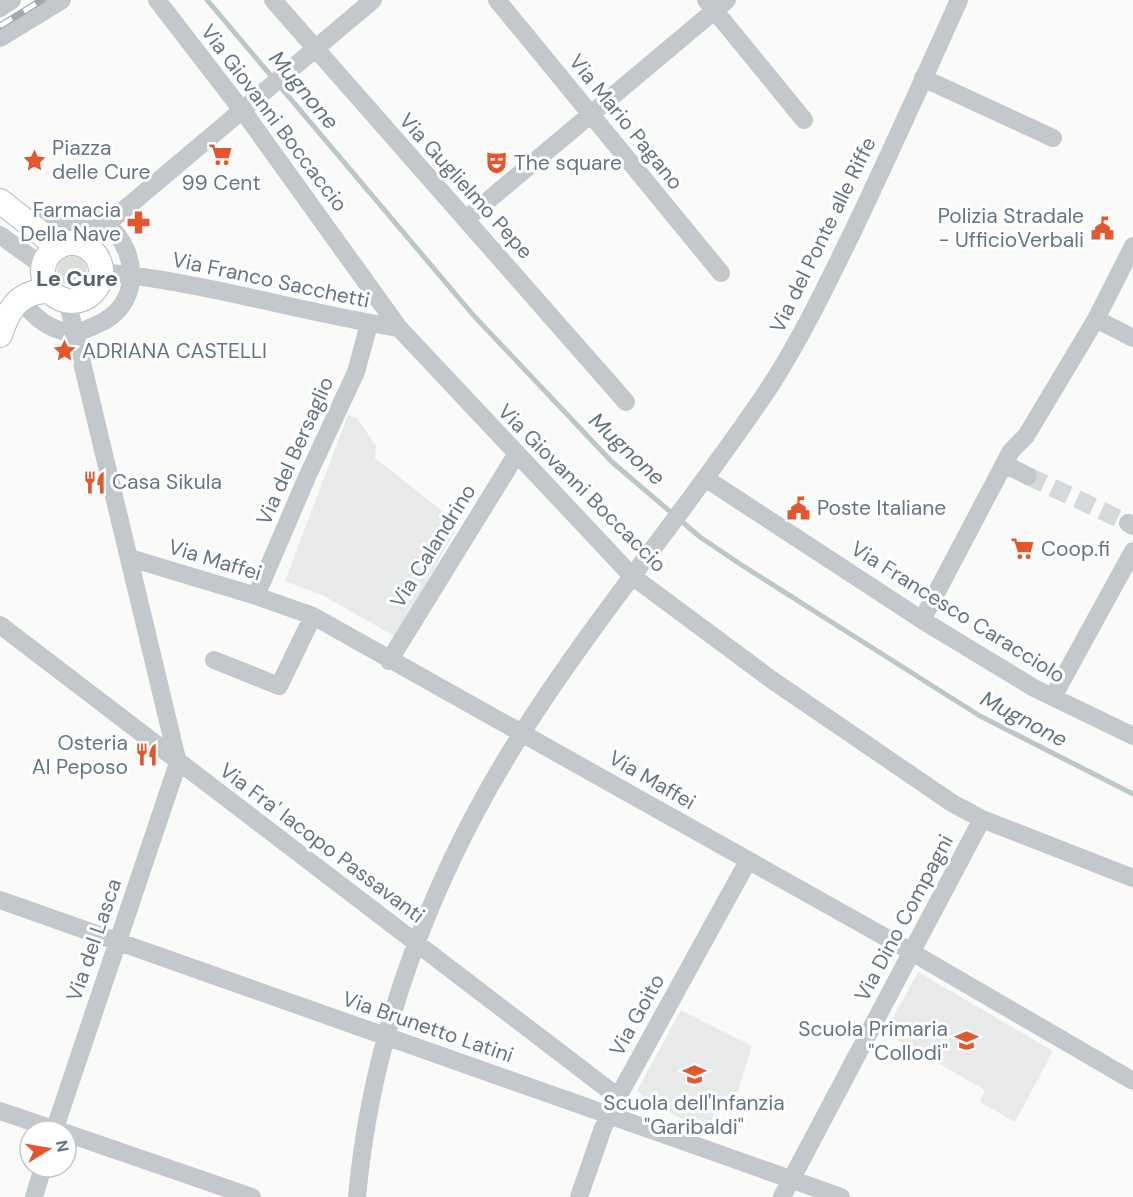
<svg xmlns="http://www.w3.org/2000/svg" width="1133" height="1197" viewBox="0 0 1133 1197" font-family="'DM Sans',sans-serif">
<style>
.built{fill:#e8e9e9}
.green{fill:#dadfd7}
.lines{fill:none;stroke-linecap:round;stroke-linejoin:round}
.stream{stroke:#bbc7cb;stroke-width:5}
.minor-tunnel{stroke:#d5d9db;stroke-width:18;stroke-dasharray:18 9;stroke-linecap:butt}
.major-casing{stroke:#b5babe;stroke-width:26}
.minor{stroke:#c3c8cc;stroke-width:18}
.major{stroke:#fff;stroke-width:24}
.rail-casing{stroke:#a2aab0;stroke-width:7}
.rail{stroke:#fff;stroke-width:4.5;stroke-dasharray:14;stroke-linecap:butt}
.labels{text-anchor:middle;dominant-baseline:central;stroke-width:6;stroke-linejoin:round;paint-order:stroke}
.street-label{font-size:21px;fill:#657683;stroke:#fff}
.poi-label{font-size:21px;fill:#657683;stroke:#fff;text-anchor:start}
.water-label{font-size:22px;font-style:italic;fill:#60757c;stroke:#fff}
.neighbourhood-label{font-size:22px;font-weight:bold;fill:#57646e;stroke:#fff}
</style>
<rect width="100%" height="100%" fill="#fafaf8"/>
<path class="built" d="M 348,415 L 357,418 L 376,446 L 375,458 L 459,524 L 396,637 L 324,596 L 285,581 Z
M 918,972 L 1053,1051 L 1015,1122 L 980,1102 L 985,1090 L 885,1033 Z
M 681,1010 L 752,1046 L 734,1102 L 719,1097 L 708,1132 L 662,1109 L 637,1091 Z"/>
<path class="green" d="M57 271a15 15 0 1 1 30 0a15 15 0 1 1-30 0Z"/>
<g class="lines">
<path class="stream" d="M 207,0 L 474,316 L 612,462 L 700,537 L 740,564 L 980,716 L 1133,794"/>
<path class="minor-tunnel" d="M 1028,476 L 1128,523"/>
<defs>
<path id="major" d="M 0,201 L 58,247
M43 272a29 29 0 1 1 58 0a29 29 0 1 1-58 0Z
M 0,335 C 9,307 20,290 51,291"/>
</defs>
<use href="#major" class="major-casing"/>
<path class="minor" d="M 157,0 L 248,118 L 399,328 L 632,576 L 772,680 L 952,803 L 982,819 L 1133,878
M 273,0 L 626,402
M 497,0 L 721,273
M 706,0 L 804,120
M 0,8 L 12,0
M 0,38 L 62,0
M 923,78 L 1053,138
M 26,216 C 55,231 86,224 115,213
M 466,219 L 727,0
M 0,235 L 44,267
M 82,245 L 373,0
M 101,272 C 201,281 299,312 399,328
M 20,300 C 33,315 48,330 69,332 C 78,333 88,329 96,325 C 141,307 141,254 107,224
M 1096,319 L 1133,338
M 1004,464 L 1028,476
M 705,478 L 922,620 L 1034,688 L 1133,736
M 1128,523 L 1133,526
M 130,558 L 256,596 L 313,616 L 901,946 L 1133,1081
M 256,596 L 307,477 L 356,372 L 369,324
M 922,620 L 1011,451 L 1026,436 L 1096,319 L 1133,246
M 0,625 L 618,1097
M 214,660 L 279,686 L 313,616
M 389,661 L 516,455
M 1053,697 L 1133,551
M 0,900 L 841,1197
M 0,1111 L 59,1131
M 54,1131 L 178,763 L 67,300
M 66,1133 L 252,1197
M 34,1197 L 43,1167
M 357,1197 C 372,1032 433,873 522,733 C 598,613 692,504 771,385 C 803,335 828,282 854,229 C 890,153 925,76 959,0
M 579,1197 L 603,1128 L 618,1097 L 748,861
M 782,1197 L 982,819"/>
<use href="#major" class="major"/>
<defs>
<path id="rail" d="M 0,26 L 42,0"/>
</defs>
<use href="#rail" class="rail-casing"/>
<use href="#rail" class="rail"/>
</g>
<defs>
<symbol id="supermarket-bare" viewBox="-9 -9 18 18"><path d="M-6-5.5h2.5l.6 2H6L4.5 2H-2.5L-4.4-4H-6ZM-1.5 3.2a1.3 1.3 0 1 0 .1 0ZM3 3.2a1.3 1.3 0 1 0 .1 0Z" fill="#e4572e" stroke="#fff" stroke-width="2.5" paint-order="stroke"/></symbol>
<symbol id="sight-bare" viewBox="-9 -9 18 18"><path d="M0-6L1.8-2.2L6-1.7L2.9 1.2L3.7 5.4L0 3.3L-3.7 5.4L-2.9 1.2L-6-1.7L-1.8-2.2Z" fill="#e4572e" stroke="#fff" stroke-width="2.5" paint-order="stroke"/></symbol>
<symbol id="theatre-bare" viewBox="-9 -9 18 18"><path d="M-5-5.5Q0-4 5-5.5V0Q5 5 0 6Q-5 5-5 0ZM-3.3-2.5H-1v1.5H-3.3ZM1-2.5H3.3v1.5H1ZM-2.8 1Q0 5.5 2.8 1Z" fill="#e4572e" stroke="#fff" stroke-width="2.5" paint-order="stroke"/></symbol>
<symbol id="pharmacy-bare" viewBox="-9 -9 18 18"><path d="M-2-6h4v4h4v4h-4v4h-4v-4h-4v-4h4Z" fill="#e4572e" stroke="#fff" stroke-width="2.5" paint-order="stroke"/></symbol>
<symbol id="civic-bare" viewBox="-9 -9 18 18"><path d="M-.6-6.5H3V-4.5H.6V-3L4-1V1h2V6H-6V1h2V-1L-.6-3ZM-1.2 2.5V6h2.4V2.5Z" fill="#e4572e" stroke="#fff" stroke-width="2.5" paint-order="stroke"/></symbol>
<symbol id="restaurant-bare" viewBox="-9 -9 18 18"><path d="M-5-6h1v4h1v-4h1v4h1v-4h1v5L-1.5 .5V6h-2V.5L-5-1ZM5-6V6H3V1.5H1.5Q1.5-4 5-6Z" fill="#e4572e" stroke="#fff" stroke-width="2.5" paint-order="stroke"/></symbol>
<symbol id="school-bare" viewBox="-9 -9 18 18"><path d="M0-5L7-2L0 1L-7-2ZM-4 1L0 2.5L4 1V4Q0 6-4 4Z" fill="#e4572e" stroke="#fff" stroke-width="2.5" paint-order="stroke"/></symbol>
</defs>
<g fill-rule="evenodd">
<use href="#supermarket-bare" x="204" y="138" width="33" height="33"/>
<use href="#sight-bare" x="18" y="144" width="33" height="33"/>
<use href="#theatre-bare" x="480" y="146" width="33" height="33"/>
<use href="#pharmacy-bare" x="122" y="206" width="33" height="33"/>
<use href="#civic-bare" x="1086" y="212" width="33" height="33"/>
<use href="#sight-bare" x="48" y="334" width="33" height="33"/>
<use href="#restaurant-bare" x="78" y="466" width="33" height="33"/>
<use href="#civic-bare" x="782" y="492" width="33" height="33"/>
<use href="#supermarket-bare" x="1006" y="532" width="33" height="33"/>
<use href="#restaurant-bare" x="130" y="738" width="33" height="33"/>
<use href="#school-bare" x="950" y="1024" width="33" height="33"/>
<use href="#school-bare" x="678" y="1058" width="33" height="33"/>
</g>
<g class="labels">
<g class="street-label">
<text transform="translate(274 118) rotate(53)">Via Giovanni Boccaccio</text>
<text transform="translate(626 122) rotate(51)">Via Mario Pagano</text>
<text transform="translate(466 186) rotate(48)">Via Guglielmo Pepe</text>
<text transform="translate(823 235) rotate(-64)">Via del Ponte alle Riffe</text>
<text transform="translate(271 280) rotate(12)">Via Franco Sacchetti</text>
<text transform="translate(295 451) rotate(-66)">Via del Bersaglio</text>
<text transform="translate(582 488) rotate(45)">Via Giovanni Boccaccio</text>
<text transform="translate(433 546) rotate(-58)">Via Calandrino</text>
<text transform="translate(215 560) rotate(17)">Via Maffei</text>
<text transform="translate(958 612) rotate(32)">Via Francesco Caracciolo</text>
<text transform="translate(652 780) rotate(30)">Via Maffei</text>
<text transform="translate(322 843) rotate(37)">Via Fra' Iacopo Passavanti</text>
<text transform="translate(904 918) rotate(-62)">Via Dino Compagni</text>
<text transform="translate(94 940) rotate(-71)">Via del Lasca</text>
<text transform="translate(637 1015) rotate(-61)">Via Goito</text>
<text transform="translate(428 1027) rotate(19)">Via Brunetto Latini</text>
</g>
<g class="poi-label">
<text x="52" y="148">Piazza<tspan x="52" dy="24">delle Cure</tspan></text>
<text x="514" y="163">The square</text>
<text x="221" y="183" text-anchor="middle">99 Cent</text>
<text x="121" y="210" text-anchor="end">Farmacia<tspan x="121" dy="24">Della Nave</tspan></text>
<text x="1084" y="216" text-anchor="end">Polizia Stradale<tspan x="1084" dy="24">- UfficioVerbali</tspan></text>
<text x="82" y="351">ADRIANA CASTELLI</text>
<text x="112" y="482">Casa Sikula</text>
<text x="817" y="508">Poste Italiane</text>
<text x="1041" y="549">Coop.fi</text>
<text x="128" y="743" text-anchor="end">Osteria<tspan x="128" dy="24">Al Peposo</tspan></text>
<text x="948" y="1029" text-anchor="end">Scuola Primaria<tspan x="948" dy="24">"Collodi"</tspan></text>
<text x="694" y="1103" text-anchor="middle">Scuola dell'Infanzia<tspan x="694" dy="24">"Garibaldi"</tspan></text>
</g>
<g class="water-label">
<text transform="translate(304 90) rotate(50)">Mugnone</text>
<text transform="translate(627 449) rotate(43)">Mugnone</text>
<text transform="translate(1024 719) rotate(28)">Mugnone</text>
</g>
<g class="neighbourhood-label">
<text x="77" y="278">Le Cure</text>
</g>
</g>
<g transform="translate(48 1149) rotate(79)"><circle r="28" fill="#ffffff" stroke="#c1c8cd" stroke-width="1.5"/>
<path d="M0-4.5L10 22L0 15L-10 22Z" fill="#e4572e"/>
<text y="-9" font-size="16" font-weight="bold" text-anchor="middle" fill="#657683">N</text>
</g>
</svg>
